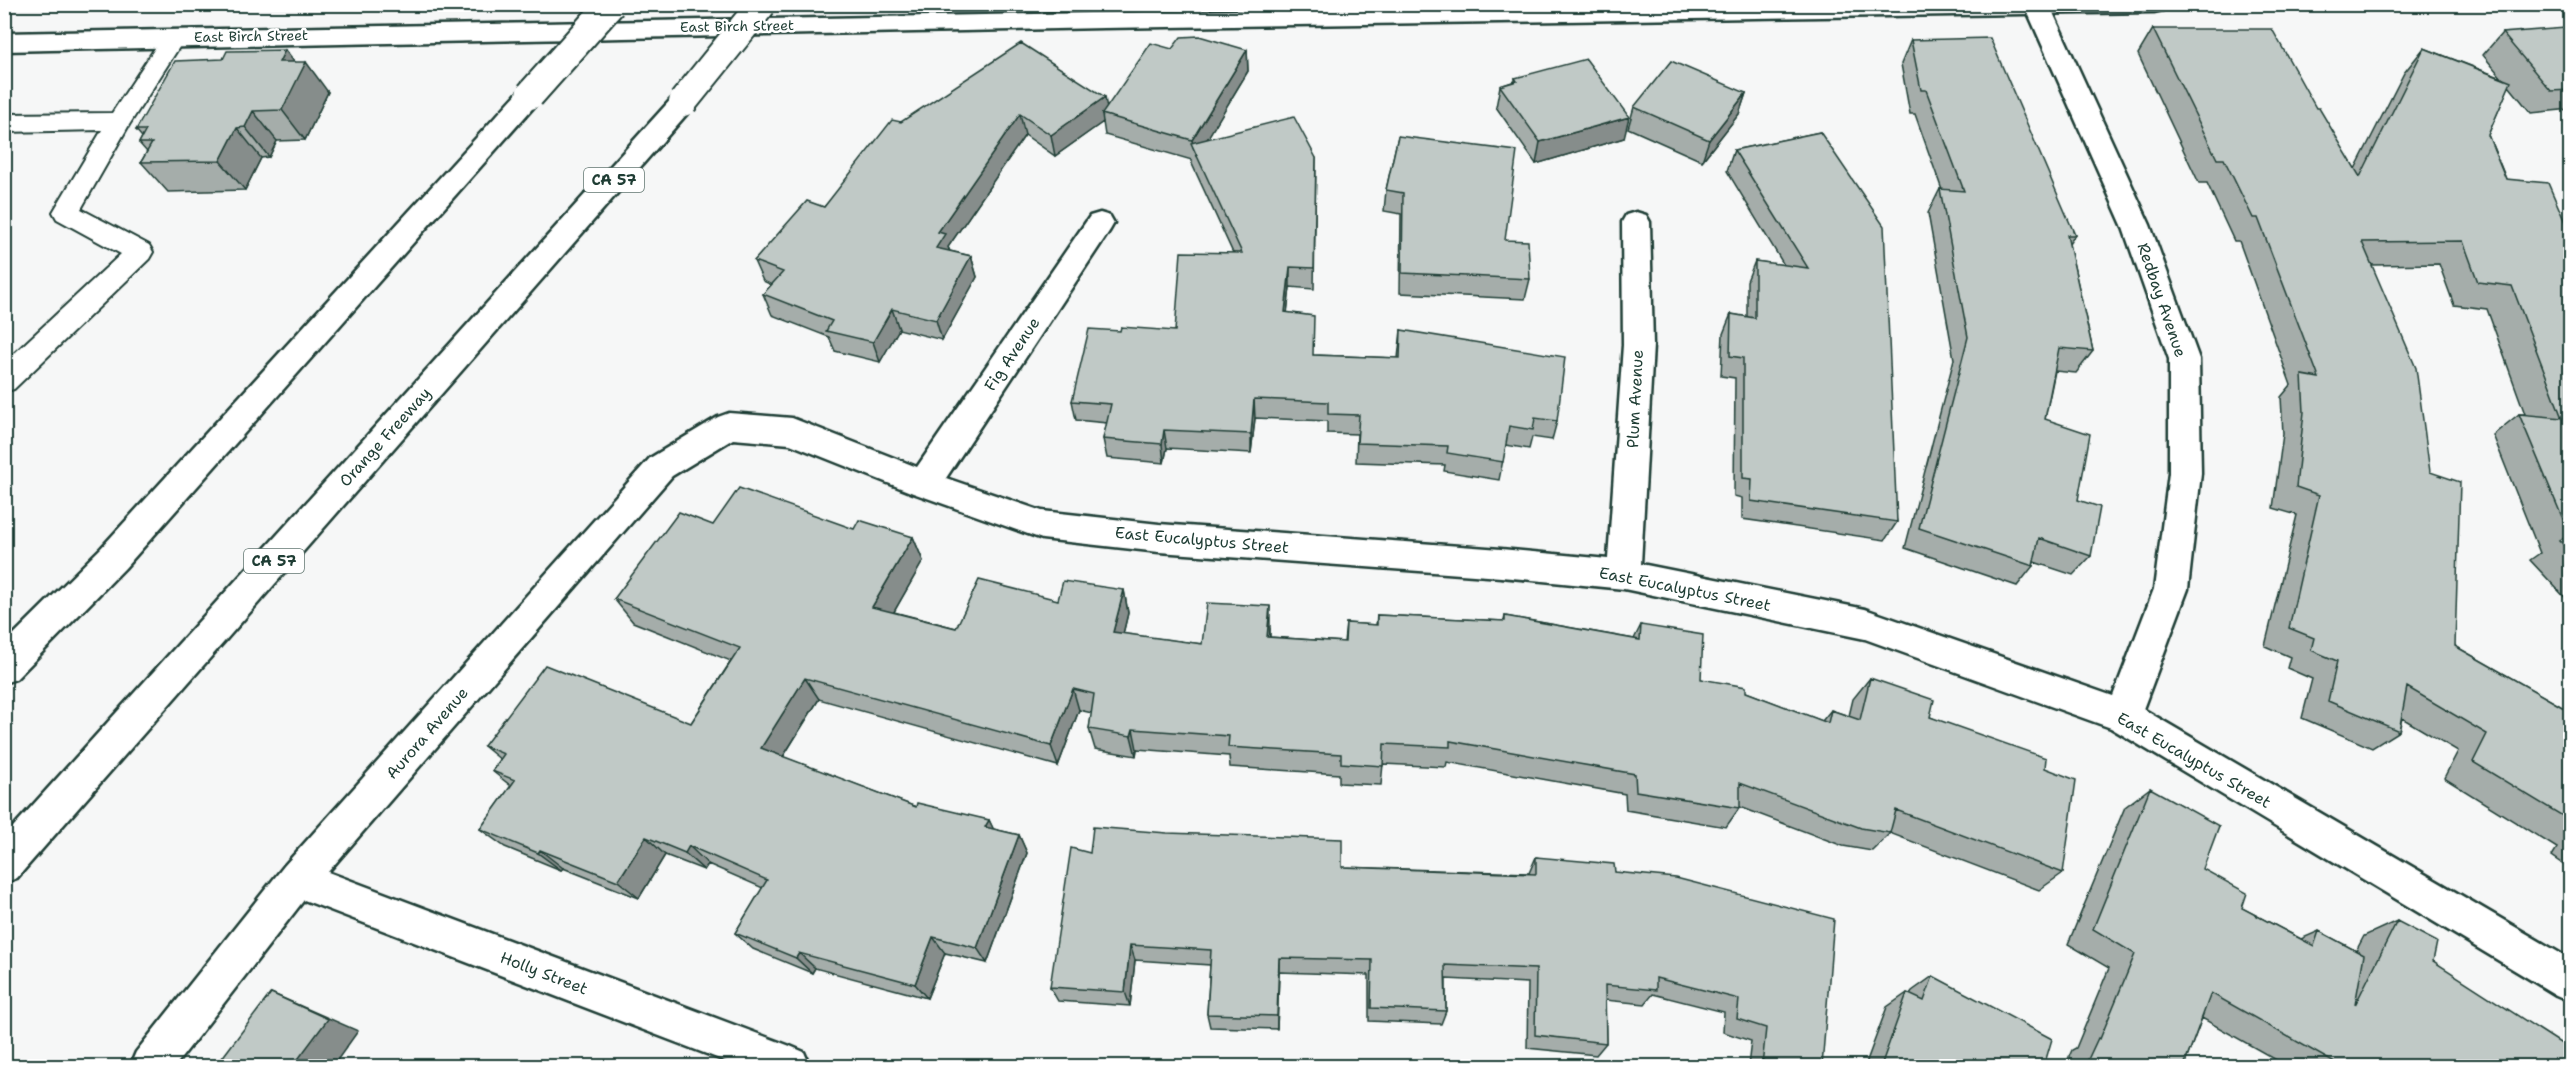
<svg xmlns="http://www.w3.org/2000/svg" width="2575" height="1071" viewBox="0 0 2575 1071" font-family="'Shantell Sans',sans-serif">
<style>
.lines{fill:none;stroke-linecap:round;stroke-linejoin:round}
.service-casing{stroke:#1f3d34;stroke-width:4}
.minor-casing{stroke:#1f3d34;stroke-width:5}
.tertiary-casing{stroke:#1f3d34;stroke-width:5}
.motorway-casing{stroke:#1f3d34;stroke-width:5}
.service{fill:#fff;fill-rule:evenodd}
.minor{fill:#fff;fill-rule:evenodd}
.tertiary{fill:#fff;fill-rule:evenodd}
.motorway{fill:#fff;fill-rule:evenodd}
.motorway-bridge-casing{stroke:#1f3d34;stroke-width:32;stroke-linecap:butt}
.motorway-bridge{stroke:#fff;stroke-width:28}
.wall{fill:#a5adaa;stroke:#1f3d34;stroke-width:1.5}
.shaded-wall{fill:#868d8b;stroke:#1f3d34;stroke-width:1.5}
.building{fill:#c0c9c6;stroke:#1f3d34;stroke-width:1.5}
.labels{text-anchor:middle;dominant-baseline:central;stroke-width:5;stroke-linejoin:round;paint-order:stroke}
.far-street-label{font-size:14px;fill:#1f3d34;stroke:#fff}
.shield{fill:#fff;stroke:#627771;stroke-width:1.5}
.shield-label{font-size:15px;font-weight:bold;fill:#1f3d34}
.street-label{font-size:16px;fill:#1f3d34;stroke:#fff}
</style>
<rect width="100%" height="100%" fill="#f6f7f7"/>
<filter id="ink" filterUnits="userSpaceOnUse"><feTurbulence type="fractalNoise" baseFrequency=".0167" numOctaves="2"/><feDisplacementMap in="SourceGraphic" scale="12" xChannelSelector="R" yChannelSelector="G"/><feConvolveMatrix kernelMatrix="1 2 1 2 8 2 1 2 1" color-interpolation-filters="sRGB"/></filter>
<g filter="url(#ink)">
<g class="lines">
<defs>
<path id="service" d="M 173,30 L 181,33 L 185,38 L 129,125 L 81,209 L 149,245 L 153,252 L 149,259 L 14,389 L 4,392 L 4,363 L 121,254 L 57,219 L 53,212 L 102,130 L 4,132 L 4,114 L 112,113 L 165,33 Z"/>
<path id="minor" d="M 2024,4 L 2049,4 L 2150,225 L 2199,359 L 2201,473 L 2188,589 L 2143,709 L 2570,959 L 2570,1001 L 2556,995 L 2111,728 L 1865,639 L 1624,589 L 1501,577 L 1159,552 L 1042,539 L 913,493 L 790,444 L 733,439 L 672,476 L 328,872 L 790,1046 L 804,1052 L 810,1066 L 738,1066 L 304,900 L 175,1066 L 130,1066 L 136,1052 L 284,866 L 650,458 L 718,417 L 729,413 L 792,418 L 917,467 L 1090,216 L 1100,213 L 1110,216 L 1114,223 L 1110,230 L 946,478 L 1042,511 L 1159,524 L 1501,549 L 1608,559 L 1623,345 L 1622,222 L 1626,215 L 1636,212 L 1646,215 L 1650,222 L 1653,345 L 1641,564 L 1865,609 L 2113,696 L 2154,589 L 2169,473 L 2169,359 L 2122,225 Z"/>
<path id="tertiary" d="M 1578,4 L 2166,4 L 2163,10 L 2154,12 L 1104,28 L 4,51 L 4,33 Z"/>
<path id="motorway" d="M 530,86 L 539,89 L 543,95 L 539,101 L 125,568 L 16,679 L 4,683 L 4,644 L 101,548 L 521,89 Z
M 683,93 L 692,96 L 696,102 L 692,108 L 17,878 L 4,883 L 4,837 L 674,96 Z"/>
</defs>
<use href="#service" class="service-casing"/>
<use href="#minor" class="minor-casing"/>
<use href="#tertiary" class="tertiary-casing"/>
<use href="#motorway" class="motorway-casing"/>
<use href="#service" class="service"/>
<use href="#minor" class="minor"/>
<use href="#tertiary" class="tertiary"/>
<use href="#motorway" class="motorway"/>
<defs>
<path id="motorway-bridge" d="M 530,95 L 611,4
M 683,102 L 762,4"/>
</defs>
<use href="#motorway-bridge" class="motorway-bridge-casing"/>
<use href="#motorway-bridge" class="motorway-bridge"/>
</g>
<path class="wall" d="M 2153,29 L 2316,108 L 2355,169 L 2404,73 L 2424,48 L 2502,78 L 2483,55 L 2502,33 L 2571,33 L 2571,109 L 2531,113 L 2509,86 L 2488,135 L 2506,179 L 2571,236 L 2571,604 L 2530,560 L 2540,553 L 2493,435 L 2519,414 L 2525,414 L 2487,309 L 2454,305 L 2439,264 L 2372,265 L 2455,646 L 2571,712 L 2571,869 L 2552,856 L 2557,848 L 2444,778 L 2458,751 L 2402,718 L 2399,731 L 2372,748 L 2302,718 L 2312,679 L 2287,668 L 2290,657 L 2265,646 L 2297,515 L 2273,508 L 2283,434 L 2281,397 L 2291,385 L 2239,241 L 2234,241 L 2207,183 L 2199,183 L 2138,54 Z
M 1911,40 L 2075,235 L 2069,244 L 2093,351 L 2076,373 L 2055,371 L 2045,419 L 2078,500 L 2091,556 L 2073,575 L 2034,562 L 2033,566 L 2017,586 L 1905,548 L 1954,359 L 1928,213 L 1940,189 L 1942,190 L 1915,114 L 1910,114 L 1901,64 Z
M 1172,49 L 1247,50 L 1248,71 L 1207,138 L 1316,158 L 1314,289 L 1290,287 L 1287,312 L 1313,355 L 1398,358 L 1401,330 L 1557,421 L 1552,440 L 1532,437 L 1529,449 L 1506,445 L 1499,480 L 1444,471 L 1445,465 L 1356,462 L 1357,434 L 1327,433 L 1327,421 L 1255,418 L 1251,453 L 1167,448 L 1164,463 L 1107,458 L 1103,439 L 1107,423 L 1076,420 L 1072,401 L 1120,331 L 1175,331 L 1233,253 L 1192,164 L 1192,160 L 1105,135 L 1103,122 L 1055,156 L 1025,135 L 948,247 L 950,251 L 971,256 L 977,277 L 942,340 L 899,329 L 880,362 L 835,351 L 829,337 L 772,315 L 763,294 L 772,285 L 763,281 L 754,261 L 824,207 L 901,122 L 1107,108 Z
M 294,62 L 328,92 L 305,140 L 277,141 L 269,157 L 261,158 L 245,190 L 168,192 L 141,162 L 147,152 L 139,143 L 142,137 L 136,130 Z
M 1515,78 L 1624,138 L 1536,164 L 1496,107 L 1500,86 L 1515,81 Z
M 1746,93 L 1739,114 L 1702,161 L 1628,128 L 1634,107 Z
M 1820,132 L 1897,522 L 1885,540 L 1742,519 L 1742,498 L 1734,496 L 1735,378 L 1721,376 L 1723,334 L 1731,314 L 1747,317 L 1747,281 L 1755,261 L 1784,265 L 1727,171 L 1734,150 Z
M 1398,136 L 1530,279 L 1525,299 L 1400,293 L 1401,214 L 1384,211 L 1386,190 Z
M 713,525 L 854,529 L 913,537 L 923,561 L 894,612 L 956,628 L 1058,600 L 1124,590 L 1128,613 L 1123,634 L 1202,644 L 1270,629 L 1270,637 L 1344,642 L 1346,623 L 1376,625 L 1377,615 L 1504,621 L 1505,616 L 1634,639 L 1641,625 L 1701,679 L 1746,692 L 1822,721 L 1831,710 L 1849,716 L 1853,699 L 1870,678 L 1930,717 L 2045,768 L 2063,873 L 2039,890 L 1890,833 L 1872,851 L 1843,846 L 1740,807 L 1726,827 L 1626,810 L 1625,794 L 1447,762 L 1446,767 L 1383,764 L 1381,785 L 1339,783 L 1339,774 L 1230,767 L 1229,756 L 1137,749 L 1136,756 L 1095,749 L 1089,729 L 1092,713 L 1079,710 L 1058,766 L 819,699 L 783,757 L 916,807 L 989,820 L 993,829 L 1019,835 L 1027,853 L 987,963 L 945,953 L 927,998 L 815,968 L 812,973 L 753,949 L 735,933 L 763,888 L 708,864 L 704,870 L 665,855 L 639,898 L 563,868 L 561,870 L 505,847 L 480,829 L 511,786 L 492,771 L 501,760 L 484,746 L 691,723 L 731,661 L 633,622 L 614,599 Z
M 2150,788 L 2203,869 L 2242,908 L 2301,939 L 2319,931 L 2356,951 L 2364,936 L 2397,921 L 2433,961 L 2571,1066 L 2287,1066 L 2202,1018 L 2184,1066 L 2065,1066 L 2072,1050 L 2076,1048 L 2109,968 L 2068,944 L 2125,807 Z
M 1090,853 L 1342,867 L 1529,873 L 1536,857 L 1615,872 L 1822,1066 L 1748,1066 L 1751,1041 L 1723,1032 L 1724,1012 L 1653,994 L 1645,1004 L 1605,1000 L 1606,1043 L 1596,1055 L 1527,1048 L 1528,983 L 1446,979 L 1446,1011 L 1441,1024 L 1369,1021 L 1369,975 L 1279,972 L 1277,1029 L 1210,1027 L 1207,1014 L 1210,965 L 1135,960 L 1130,1006 L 1058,1001 L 1050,987 Z
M 1933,976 L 2044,1066 L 1865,1066 L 1887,1007 L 1907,993 L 1910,994 L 1912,991 Z"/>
<path class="shaded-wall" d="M 285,50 L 301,71 L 306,62 L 328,92 L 305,140 L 282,110 L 279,62 Z
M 1247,50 L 1248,71 L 1197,156 L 1193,147 L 1192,140 Z
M 1746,93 L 1739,114 L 1702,161 L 1709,140 Z
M 1105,97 L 1108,115 L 1102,114 L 1103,122 L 1055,156 L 1051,135 Z
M 253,111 L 277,141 L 269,157 L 245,127 Z
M 1020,114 L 1025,135 L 948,247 L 951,255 L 936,248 L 938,232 Z
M 1629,117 L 1624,138 L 1536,164 L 1540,142 Z
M 237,128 L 261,158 L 245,190 L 220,161 Z
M 971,256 L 977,277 L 942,340 L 936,320 Z
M 1290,267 L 1290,287 L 1285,332 L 1285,312 Z
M 892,309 L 899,329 L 880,362 L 873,342 Z
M 1254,399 L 1255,418 L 1251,453 L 1251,434 Z
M 1164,430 L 1167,448 L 1164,463 L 1162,444 Z
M 913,537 L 923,561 L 884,629 L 872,607 Z
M 1124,590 L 1128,613 L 1118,655 L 1113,632 Z
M 1270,606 L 1270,629 L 1268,659 L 1267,637 Z
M 805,678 L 819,699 L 776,768 L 761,748 Z
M 1073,689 L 1079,710 L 1058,766 L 1051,746 Z
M 1133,729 L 1137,749 L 1136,756 L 1131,736 Z
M 989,820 L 998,838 L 985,827 Z
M 1019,835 L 1027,853 L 987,963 L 977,948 Z
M 646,837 L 665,855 L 639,898 L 618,881 Z
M 689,846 L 708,864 L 704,870 L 685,853 Z
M 540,850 L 563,868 L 561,870 L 538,853 Z
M 933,937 L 945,953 L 927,998 L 915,984 Z
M 1130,945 L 1135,960 L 1130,1006 L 1125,992 Z
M 799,953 L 815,968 L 812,973 L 796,958 Z
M 1279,958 L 1279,972 L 1277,1029 L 1277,1016 Z
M 271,993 L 358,1031 L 333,1066 L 293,1066 Z"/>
<path class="building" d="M 2566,28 L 2571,33 L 2571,90 L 2551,91 L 2502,33 Z
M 2153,29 L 2272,29 L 2316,108 L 2319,108 L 2360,177 L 2424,48 L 2511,82 L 2488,135 L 2506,179 L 2548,183 L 2571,236 L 2571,552 L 2559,540 L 2570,536 L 2519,414 L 2562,418 L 2512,286 L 2478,282 L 2463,241 L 2362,242 L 2416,368 L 2430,472 L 2460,482 L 2455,646 L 2571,712 L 2571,821 L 2473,762 L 2487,734 L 2407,687 L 2399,731 L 2328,701 L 2337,661 L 2311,650 L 2314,638 L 2289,628 L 2319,495 L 2296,487 L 2304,412 L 2302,375 L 2319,378 L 2258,218 L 2253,218 L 2224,159 L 2217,159 Z
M 1199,36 L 1247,50 L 1192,140 L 1102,114 L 1151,43 L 1172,49 L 1181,37 Z
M 1990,38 L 2075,235 L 2067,235 L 2093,351 L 2059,348 L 2045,419 L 2090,434 L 2078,500 L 2100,507 L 2091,556 L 2039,538 L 2033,566 L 1919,528 L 1968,337 L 1940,189 L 1964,191 L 1926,90 L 1921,90 L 1911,40 Z
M 1021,43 L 1105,97 L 1051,135 L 1020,114 L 938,232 L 945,234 L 936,248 L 971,256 L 936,320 L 892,309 L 873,342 L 826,331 L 832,321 L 763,294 L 783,272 L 754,261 L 807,201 L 824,207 L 892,120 L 901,122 Z
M 285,50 L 279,62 L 306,62 L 282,110 L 253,111 L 245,127 L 237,128 L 220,161 L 141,162 L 152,143 L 139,143 L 146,130 L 136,130 L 175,61 L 223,59 L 227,51 Z
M 1586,59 L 1629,117 L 1540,142 L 1500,86 L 1517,81 L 1515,78 Z
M 1671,61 L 1746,93 L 1709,140 L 1634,107 Z
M 1294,117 L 1316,158 L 1314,268 L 1290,267 L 1285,312 L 1314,316 L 1313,355 L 1400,358 L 1401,330 L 1565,357 L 1557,421 L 1535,418 L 1533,430 L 1509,426 L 1503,462 L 1447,453 L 1448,446 L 1357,443 L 1359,415 L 1328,414 L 1328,402 L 1254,399 L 1251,434 L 1164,430 L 1162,444 L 1103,439 L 1111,404 L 1072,401 L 1089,329 L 1120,331 L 1121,327 L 1175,331 L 1181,252 L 1242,253 L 1191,143 Z
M 1820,132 L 1884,226 L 1897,522 L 1751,501 L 1752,479 L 1743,478 L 1743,358 L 1730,356 L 1731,314 L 1755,318 L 1755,261 L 1808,268 L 1734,150 Z
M 1398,136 L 1517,151 L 1505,240 L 1528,241 L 1530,279 L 1402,273 L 1403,193 L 1386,190 Z
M 739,488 L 854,529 L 859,520 L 913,537 L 872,607 L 956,628 L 979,580 L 1058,600 L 1063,581 L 1124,590 L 1113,632 L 1202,644 L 1207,603 L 1270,606 L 1267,637 L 1345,642 L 1346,623 L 1377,625 L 1377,615 L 1505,621 L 1505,616 L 1640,640 L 1641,625 L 1703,635 L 1701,679 L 1746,687 L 1746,692 L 1828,723 L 1831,710 L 1860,720 L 1870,678 L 1934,700 L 1930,717 L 2046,758 L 2045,768 L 2076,780 L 2063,873 L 1896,810 L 1890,833 L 1861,828 L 1740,783 L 1740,808 L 1636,791 L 1635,774 L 1450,741 L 1450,747 L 1384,744 L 1383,766 L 1341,763 L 1341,754 L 1228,747 L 1229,736 L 1133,729 L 1131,736 L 1089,729 L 1094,694 L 1073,689 L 1051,746 L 805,678 L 761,748 L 916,807 L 917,803 L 989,820 L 985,827 L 1019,835 L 977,948 L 933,937 L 915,984 L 799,953 L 796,958 L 735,933 L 767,880 L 689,846 L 685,853 L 646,837 L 618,881 L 540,850 L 538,853 L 480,829 L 515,780 L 492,771 L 504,754 L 484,746 L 545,665 L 691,723 L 740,648 L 614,599 L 679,512 L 713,525 Z
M 2150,788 L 2219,826 L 2203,869 L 2247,893 L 2242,908 L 2314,946 L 2319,931 L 2364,955 L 2355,1005 L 2397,921 L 2437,942 L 2433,961 L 2571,1050 L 2571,1066 L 2340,1066 L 2211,993 L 2184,1066 L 2085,1066 L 2098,1038 L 2100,1039 L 2135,954 L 2093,929 Z
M 1093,827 L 1167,833 L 1342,839 L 1342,867 L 1536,874 L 1536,857 L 1614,864 L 1615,872 L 1676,878 L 1834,919 L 1822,1066 L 1762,1066 L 1766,1028 L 1737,1019 L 1739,999 L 1656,978 L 1656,990 L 1605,985 L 1606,1043 L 1535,1035 L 1536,969 L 1445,965 L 1446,1011 L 1371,1008 L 1372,960 L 1279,958 L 1277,1016 L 1207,1014 L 1211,950 L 1130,945 L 1125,992 L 1050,987 L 1071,848 L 1090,853 Z
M 1933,976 L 2052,1039 L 2044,1066 L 1881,1066 L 1907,993 L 1924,1001 Z
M 271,993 L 328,1019 L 293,1066 L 230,1066 L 219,1062 Z"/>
</g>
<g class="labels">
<g class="far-street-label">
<text transform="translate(737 26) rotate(-1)">East Birch Street</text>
<text transform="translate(251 36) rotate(-1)">East Birch Street</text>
</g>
<g class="shield">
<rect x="584" y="168" width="60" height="24" rx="4.5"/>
<rect x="244" y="549" width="60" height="24" rx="4.5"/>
</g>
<g class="shield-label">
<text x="614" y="180">CA 57</text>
<text x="274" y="561">CA 57</text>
</g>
<g class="street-label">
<text transform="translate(2162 300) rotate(71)">Redbay Avenue</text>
<text transform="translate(1012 354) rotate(-56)">Fig Avenue</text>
<text transform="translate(1635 399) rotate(-87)">Plum Avenue</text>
<text transform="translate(385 437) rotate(-48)">Orange Freeway</text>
<text transform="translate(1202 540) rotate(5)">East Eucalyptus Street</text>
<text transform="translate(1685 589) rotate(11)">East Eucalyptus Street</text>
<text transform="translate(427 733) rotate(-49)">Aurora Avenue</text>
<text transform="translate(2194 760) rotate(30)">East Eucalyptus Street</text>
<text transform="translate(544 973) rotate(21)">Holly Street</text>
</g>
</g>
<rect width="2575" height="1071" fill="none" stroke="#fff" stroke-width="24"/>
<rect x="12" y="12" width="2551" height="1047" fill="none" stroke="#1f3d34" stroke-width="2" filter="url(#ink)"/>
</svg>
